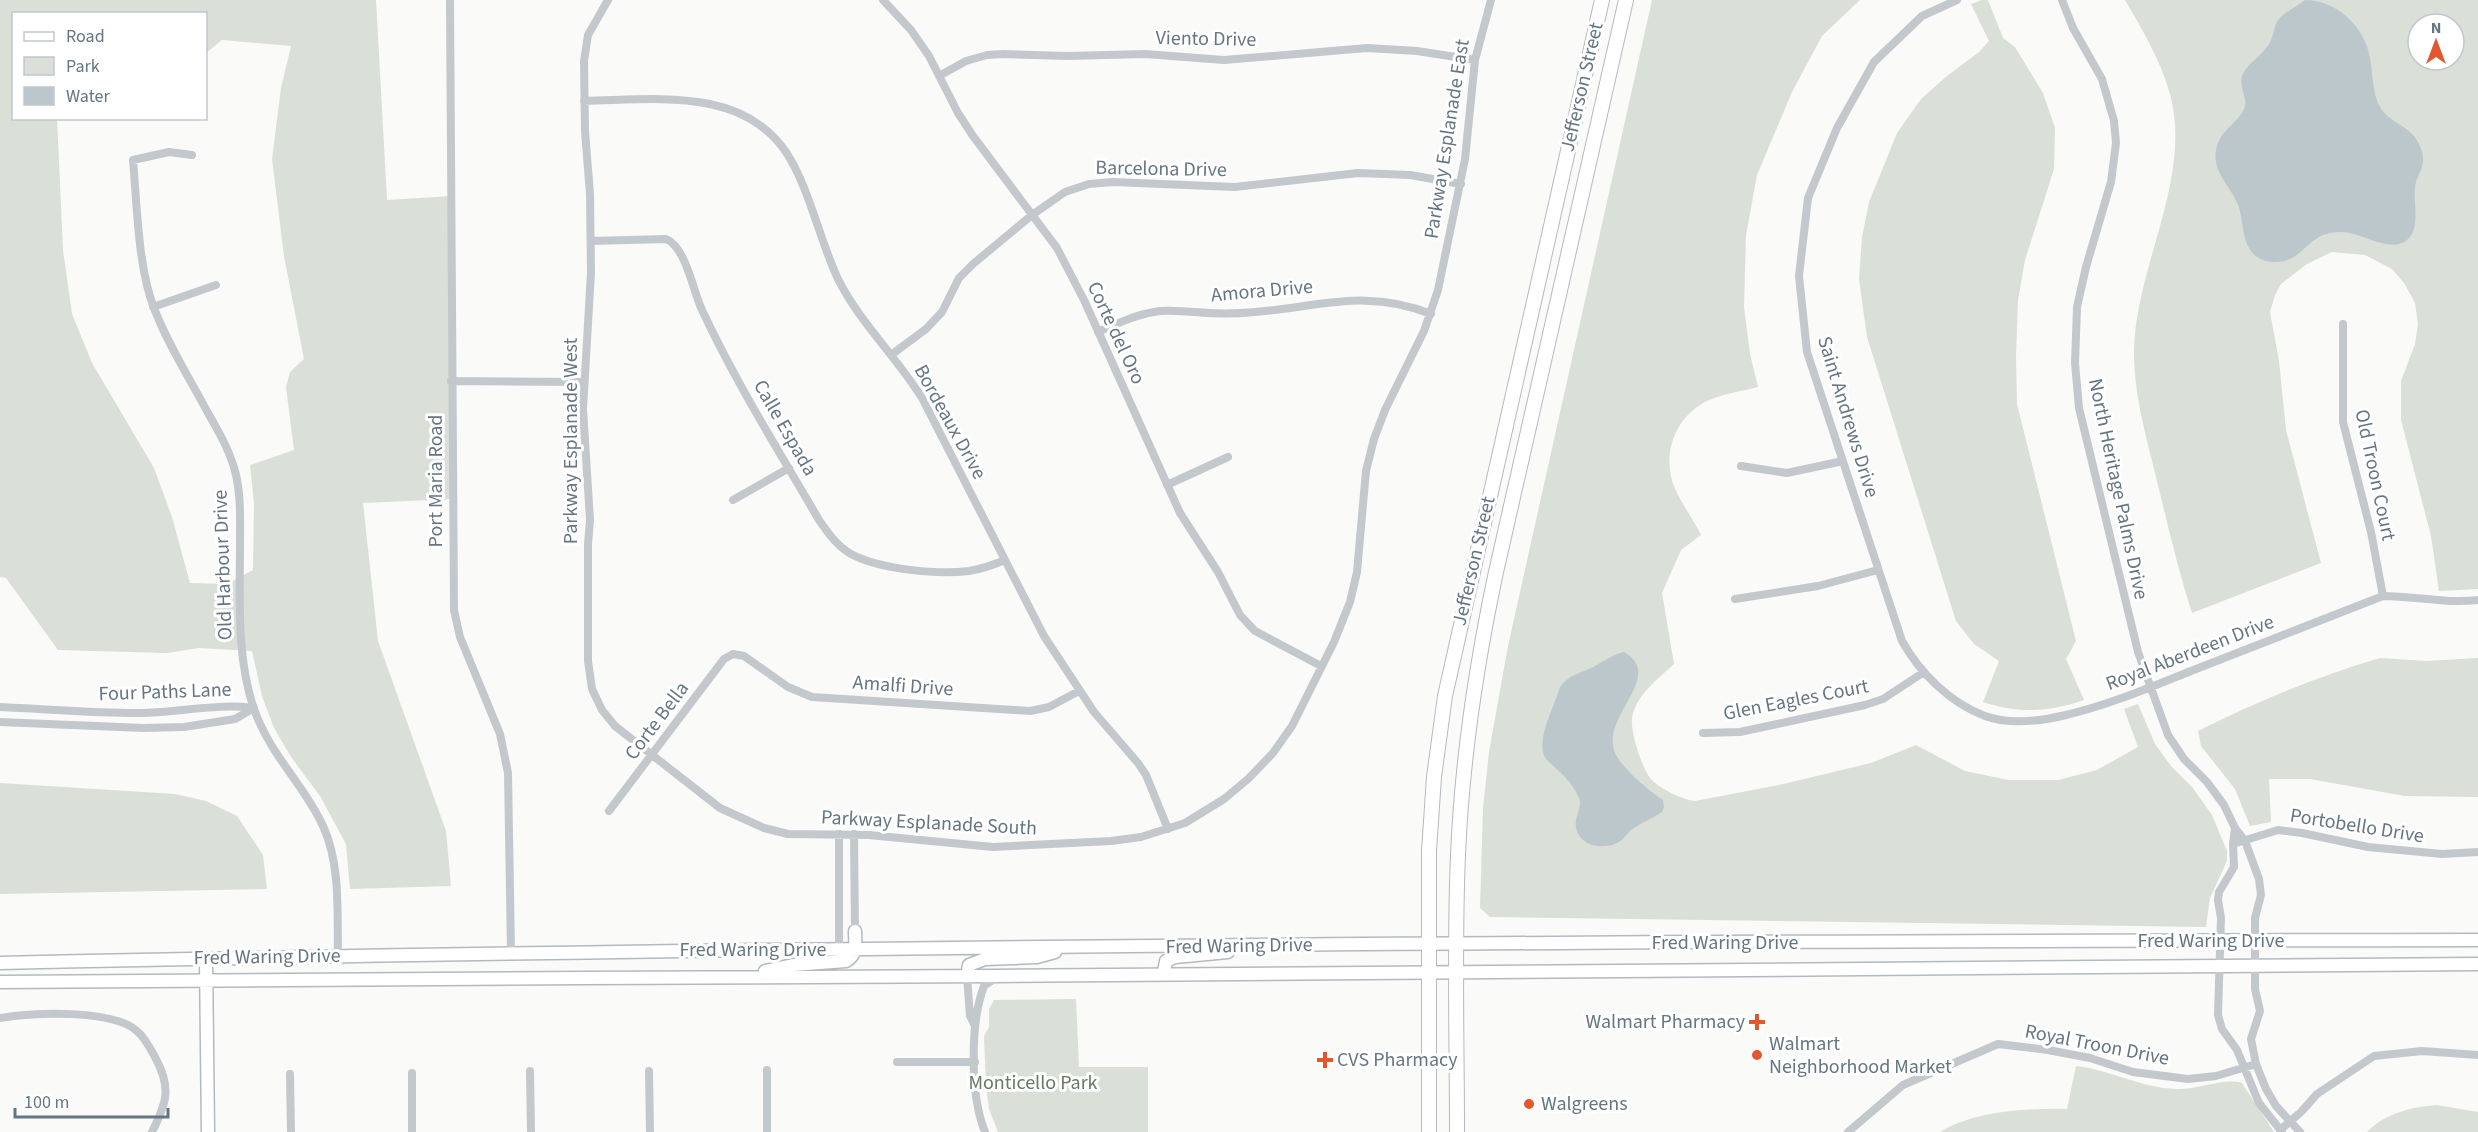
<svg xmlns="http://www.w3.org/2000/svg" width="2478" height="1132" viewBox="0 0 2478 1132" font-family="'Source Sans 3',sans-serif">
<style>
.green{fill:#dadfd7;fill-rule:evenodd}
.water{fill:#bbc7cb}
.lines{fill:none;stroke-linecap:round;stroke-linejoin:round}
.secondary-casing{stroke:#b3babf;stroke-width:15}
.primary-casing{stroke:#b5babe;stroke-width:16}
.minor{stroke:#c3c8cc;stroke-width:8}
.secondary{stroke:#fff;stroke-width:12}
.primary{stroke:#fff;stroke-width:14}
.poi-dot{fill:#e4572e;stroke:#fff;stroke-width:2}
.labels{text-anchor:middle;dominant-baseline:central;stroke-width:6;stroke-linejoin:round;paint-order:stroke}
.street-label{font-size:20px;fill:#657683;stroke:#fff}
.poi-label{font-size:20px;fill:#657683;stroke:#fff;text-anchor:start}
.park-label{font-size:20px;fill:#687a64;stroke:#fff}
</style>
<rect width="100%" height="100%" fill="#fafaf8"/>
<path class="green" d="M 0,0 L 376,0 L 387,200 L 451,196 L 453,499 L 363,503 L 378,641 L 446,831 L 451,886 L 350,889 L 346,844 L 320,796 L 291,757 L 274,728 L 262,696 L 252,651 L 199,648 L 167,653 L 58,650 L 6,578 L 0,577 ZM 14,14 L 206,14 L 206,53 L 222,40 L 291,46 L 281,88 L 272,159 L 284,256 L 304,359 L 290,372 L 286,387 L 294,450 L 250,465 L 254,503 L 253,570 L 227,584 L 190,583 L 172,517 L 154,468 L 92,363 L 72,314 L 63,250 L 57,118 L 14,118 Z
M 1652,0 L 1860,0 L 1822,36 L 1792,92 L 1757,175 L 1746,235 L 1744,307 L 1750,354 L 1758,387 C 1742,391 1723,394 1709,400 C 1674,416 1660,457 1676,491 C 1683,506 1694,520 1701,535 L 1681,550 L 1662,593 L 1674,664 C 1658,679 1636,695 1632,718 C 1630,731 1642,769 1651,779 C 1660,789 1683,800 1695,801 L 1779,785 L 1871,763 L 1916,745 L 1965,771 L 2009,780 L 2058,780 L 2097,770 L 2138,747 L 2124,709 L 2138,704 L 2155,744 L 2171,766 L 2192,787 L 2212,815 L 2227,851 L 2227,861 L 2210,898 L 2206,927 L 1490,917 L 1480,908 L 1483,808 L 1489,752 L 1508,646 Z
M 1982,0 L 1988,0 L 2003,38 L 2015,47 L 2043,93 L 2055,128 L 2054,169 L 2025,260 L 2018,300 L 2016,357 L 2017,404 L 2076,641 L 2066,659 L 2084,700 C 2049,712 2019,714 1983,702 L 1999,661 L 1974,644 L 1956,621 L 1867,337 L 1859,279 L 1862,237 L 1869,202 L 1897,133 L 1921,99 L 1947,76 L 1979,52 L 1989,41 L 1971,4 Z
M 2125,0 L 2478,0 L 2478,589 L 2439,591 L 2431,536 L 2401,420 L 2401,381 L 2415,344 L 2418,324 L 2415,303 L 2404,283 L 2392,269 L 2365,255 L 2332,252 L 2307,264 L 2281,284 L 2275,295 L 2270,312 L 2279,361 L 2286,430 L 2321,563 L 2192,613 C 2178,570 2168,526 2157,481 C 2147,439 2134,397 2134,352 C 2135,266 2193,179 2170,94 C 2161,61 2142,29 2125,0 ZM 2418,24 L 2454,24 L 2454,60 L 2418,60 Z
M 2380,658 L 2426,661 L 2478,658 L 2478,797 L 2405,796 L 2310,779 L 2269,779 L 2271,822 L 2250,826 L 2235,789 L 2201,746 L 2198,731 C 2256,702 2318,676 2380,658 Z
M 0,783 L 175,794 L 206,801 L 237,816 L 263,855 L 267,889 L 0,894 Z
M 1076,999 L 1079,1067 L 1148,1067 L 1148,1132 L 998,1132 L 989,1109 L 986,1086 L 984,1036 L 989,1027 L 989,1009 L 994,1000 Z
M 2076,1066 C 2112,1070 2140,1088 2177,1089 C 2196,1090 2225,1077 2242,1083 L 2274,1132 L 1940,1132 C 1974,1111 2028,1108 2067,1109 Z
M 2437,1105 L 2478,1112 L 2478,1132 L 2367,1132 C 2386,1113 2411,1107 2437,1105 Z"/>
<path class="water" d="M 2305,0 C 2337,0 2365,27 2370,58 C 2373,74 2372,93 2380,107 C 2387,120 2405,125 2414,136 C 2419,143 2424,153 2423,162 C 2422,171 2416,178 2415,187 C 2413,202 2421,228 2407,240 C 2391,254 2361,232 2342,232 C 2310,231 2307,255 2284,261 C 2272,264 2258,261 2251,251 C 2242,239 2243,221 2239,207 C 2232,187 2212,173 2216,150 C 2219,131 2237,124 2244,109 C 2249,98 2237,86 2243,74 C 2248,63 2260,57 2267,47 C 2273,40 2273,30 2277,22 C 2283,12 2297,7 2305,0 Z
M 1624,652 C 1667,677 1597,718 1616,755 C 1624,770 1649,791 1663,800 L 1664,807 L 1662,812 C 1653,818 1643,822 1634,828 C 1627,832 1624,840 1617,843 C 1602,850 1579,846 1576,827 C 1574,816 1584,806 1578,796 C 1572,782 1559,771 1548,761 C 1532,746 1555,706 1560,687 C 1569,674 1580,674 1593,667 C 1605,661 1611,655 1624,652 Z"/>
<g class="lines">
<defs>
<path id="secondary" d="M 206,959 L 208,1132
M 0,963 C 826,945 1652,941 2478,940
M 765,971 L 793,965 L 846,961 C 858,954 855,943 855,931
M 1164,973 L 1166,961 L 1175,957 L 1228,952
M 967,976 L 969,965 L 985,959 L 1037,957 L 1055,952
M 0,982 C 332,977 664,979 996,976 C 1490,971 1984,966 2478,964"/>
<path id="primary" d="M 1429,1132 L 1429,851 L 1434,777 L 1445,696 L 1602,0
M 1457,1132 C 1457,1040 1454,947 1458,855 C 1462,759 1476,666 1496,572 L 1626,0"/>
</defs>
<use href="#secondary" class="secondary-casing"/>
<use href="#primary" class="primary-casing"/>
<path class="minor" d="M 450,0 L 454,610 L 460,637 L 500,734 L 508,773 L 511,952
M 608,0 L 588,35 L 584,61 L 585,131 L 590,194 L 591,272 L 583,409 L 590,520 L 588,544 L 588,661 L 592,689 L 602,710 L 615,726 L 720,808 L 764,828 L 788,834 L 869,835 L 993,847 L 1111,841 L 1141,837 L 1185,823 L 1224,799 L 1248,779 L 1273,753 L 1292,726 L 1334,642 L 1350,602 L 1357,572 L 1366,471 L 1374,439 L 1385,410 L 1424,331 L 1438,290 L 1465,159 L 1475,60 L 1491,0
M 883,0 L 911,30 L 929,56 L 958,113 L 973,136 L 1057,248 L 1084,300 L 1180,513 L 1218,572 L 1240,615 L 1255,631 L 1321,666
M 1957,0 L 1922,16 L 1874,62 L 1837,128 L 1808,198 L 1799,276 L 1807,352 L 1902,641 C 1920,673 1950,703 1985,716 C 2009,725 2042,721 2066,715 C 2109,705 2151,687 2191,671 C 2255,646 2319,621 2383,596 C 2415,596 2446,604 2478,600
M 2062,0 L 2073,28 L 2102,79 L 2114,121 L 2116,143 L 2111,182 L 2086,267 L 2077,307 L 2075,363 L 2079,408 L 2138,652 L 2168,735 L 2184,759 L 2207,782 L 2224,805 L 2235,828 L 2245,841 L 2259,879 L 2261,895 L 2255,918 L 2255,989 L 2260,1011 L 2251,1039 L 2256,1064 L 2266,1089 L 2276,1106 L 2300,1132
M 939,76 L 966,61 L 987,55 L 1003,54 L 1067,56 L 1145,54 L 1224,60 L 1367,48 L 1417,51 L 1475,60
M 584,101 C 653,100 741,86 786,152 C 810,189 819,239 838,279 C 860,323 896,356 922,398 L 1044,636 L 1094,712 L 1138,763 L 1146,775 L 1168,829
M 192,155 L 169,152 L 133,160 C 137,204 138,268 154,308 C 168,345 190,379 208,413 C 219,432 231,453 236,475 C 241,497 240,520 240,543 C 240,598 236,656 254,709 C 271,757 304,784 323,826 C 341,865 337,914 338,956
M 591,241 L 666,239 C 686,247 693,291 702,310 C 736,383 779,451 819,520 C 828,533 837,546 851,554 C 879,569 937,575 969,571 C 982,569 993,565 1005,560
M 153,307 L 216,285
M 2343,324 L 2343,422 L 2371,532 L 2383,596
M 1098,332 C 1116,324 1135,315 1154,312 C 1168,309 1182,312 1195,312 C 1215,314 1235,314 1255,312 C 1318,307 1368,288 1431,314
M 891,355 L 926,329 L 942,312 L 959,278 L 973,264 L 1032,215 L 1065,192 L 1089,184 L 1113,182 L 1235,187 L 1358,173 L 1410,175 L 1461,184
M 451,381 L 583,382
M 1741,466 L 1787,473 L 1843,461
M 1167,485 L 1228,457
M 733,500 L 789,468
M 1735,599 L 1818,586 L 1878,570
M 0,707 C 46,709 92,713 139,713 C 177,713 215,703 253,708
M 0,722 L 143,728 L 184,727 L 235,719 L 254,708
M 1703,733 L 1740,732 L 1865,705 L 1883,699 L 1924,672
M 609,811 L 724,659 L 733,654 L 744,656 L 788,687 L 812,697 L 1030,711 L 1049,707 L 1079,691
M 2235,828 L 2233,844 L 2234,867 L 2219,892 L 2218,900 L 2221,918 L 2218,1015 L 2222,1029 L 2237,1050 L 2259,1103 L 2282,1132
M 854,834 L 855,931
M 2233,844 L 2278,830 L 2302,833 L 2368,847 L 2442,854 L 2478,852
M 839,949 L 839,834
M 967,976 L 970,1016 L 975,1026
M 0,1018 C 31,1012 115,1009 138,1032 C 146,1039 151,1050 156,1059 C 172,1089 166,1104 152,1132
M 897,1062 L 975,1062
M 767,1070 L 767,1132
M 530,1071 L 531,1132
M 649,1071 L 650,1132
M 412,1073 L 412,1132
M 290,1074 L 291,1132
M 2280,1130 L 2301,1112 L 2317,1094 L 2374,1056 L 2422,1051 L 2478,1055
M 985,1132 C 970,1095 970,1023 984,986 L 997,977
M 1848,1132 L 1903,1085 L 1998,1044 L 2048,1050 L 2090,1058 L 2133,1072 L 2188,1079 L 2216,1076 L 2256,1064"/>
<use href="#secondary" class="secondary"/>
<use href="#primary" class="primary"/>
</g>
<g class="poi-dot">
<path d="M1754 1013h6v6h6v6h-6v6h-6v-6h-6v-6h6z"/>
<circle cx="1757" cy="1055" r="6"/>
<path d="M1322 1051h6v6h6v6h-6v6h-6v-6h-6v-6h6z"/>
<circle cx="1529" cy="1104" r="6"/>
</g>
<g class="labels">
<g class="street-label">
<text transform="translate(1206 39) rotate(1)">Viento Drive</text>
<text transform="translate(1582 87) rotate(-77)">Jefferson Street</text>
<text transform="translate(1447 139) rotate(-81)">Parkway Esplanade East</text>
<text transform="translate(1161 169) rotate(1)">Barcelona Drive</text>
<text transform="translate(1262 291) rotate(-5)">Amora Drive</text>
<text transform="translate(1116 333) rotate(65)">Corte del Oro</text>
<text transform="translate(1848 417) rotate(73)">Saint Andrews Drive</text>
<text transform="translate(950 422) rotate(61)">Bordeaux Drive</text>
<text transform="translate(785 428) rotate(60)">Calle Espada</text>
<text transform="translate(571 441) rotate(-90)">Parkway Esplanade West</text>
<text transform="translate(2375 475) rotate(78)">Old Troon Court</text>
<text transform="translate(436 481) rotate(-90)">Port Maria Road</text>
<text transform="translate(2118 489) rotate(78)">North Heritage Palms Drive</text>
<text transform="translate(1474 561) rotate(-77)">Jefferson Street</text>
<text transform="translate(223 565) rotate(-92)">Old Harbour Drive</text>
<text transform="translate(2190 653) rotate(-21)">Royal Aberdeen Drive</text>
<text transform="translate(903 686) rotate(4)">Amalfi Drive</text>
<text transform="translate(165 692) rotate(-2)">Four Paths Lane</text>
<text transform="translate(1796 700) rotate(-11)">Glen Eagles Court</text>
<text transform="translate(657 721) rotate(-53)">Corte Bella</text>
<text transform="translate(929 823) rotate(3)">Parkway Esplanade South</text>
<text transform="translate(2357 826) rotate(9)">Portobello Drive</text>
<text x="2211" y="941">Fred Waring Drive</text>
<text x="1725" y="943">Fred Waring Drive</text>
<text transform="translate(1239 946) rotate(-1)">Fred Waring Drive</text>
<text x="753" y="950">Fred Waring Drive</text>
<text transform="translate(267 957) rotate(-1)">Fred Waring Drive</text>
<text transform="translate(2097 1045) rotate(11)">Royal Troon Drive</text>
</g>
<g class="poi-label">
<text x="1745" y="1022" text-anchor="end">Walmart Pharmacy</text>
<text x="1769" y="1044">Walmart<tspan x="1769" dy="23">Neighborhood Market</tspan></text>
<text x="1337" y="1060">CVS Pharmacy</text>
<text x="1541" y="1104">Walgreens</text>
</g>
<g class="park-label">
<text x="1033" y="1083">Monticello Park</text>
</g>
</g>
<rect x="12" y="12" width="195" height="108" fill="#ffffff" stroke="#c1c8cd" stroke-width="1.5"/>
<rect x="24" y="32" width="30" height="9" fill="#ffffff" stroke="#c1c8cd" stroke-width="1.5"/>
<text x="66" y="42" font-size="18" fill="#657683">Road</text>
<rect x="24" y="57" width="30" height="18" fill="#dadfd7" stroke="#c1c8cd" stroke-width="1.5"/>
<text x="66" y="72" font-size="18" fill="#657683">Park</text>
<rect x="24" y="87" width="30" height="18" fill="#bbc7cb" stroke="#c1c8cd" stroke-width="1.5"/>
<text x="66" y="102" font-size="18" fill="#657683">Water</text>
<g transform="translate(2436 42)"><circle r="28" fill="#ffffff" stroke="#c1c8cd" stroke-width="1.5"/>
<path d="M0-4.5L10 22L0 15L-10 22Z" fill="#e4572e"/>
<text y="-9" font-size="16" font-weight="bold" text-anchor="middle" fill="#657683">N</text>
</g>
<path d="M15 1108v9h153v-9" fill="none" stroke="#657683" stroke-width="3"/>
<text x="24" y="1108" font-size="18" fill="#657683" stroke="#ffffff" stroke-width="4.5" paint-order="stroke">100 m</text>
</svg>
